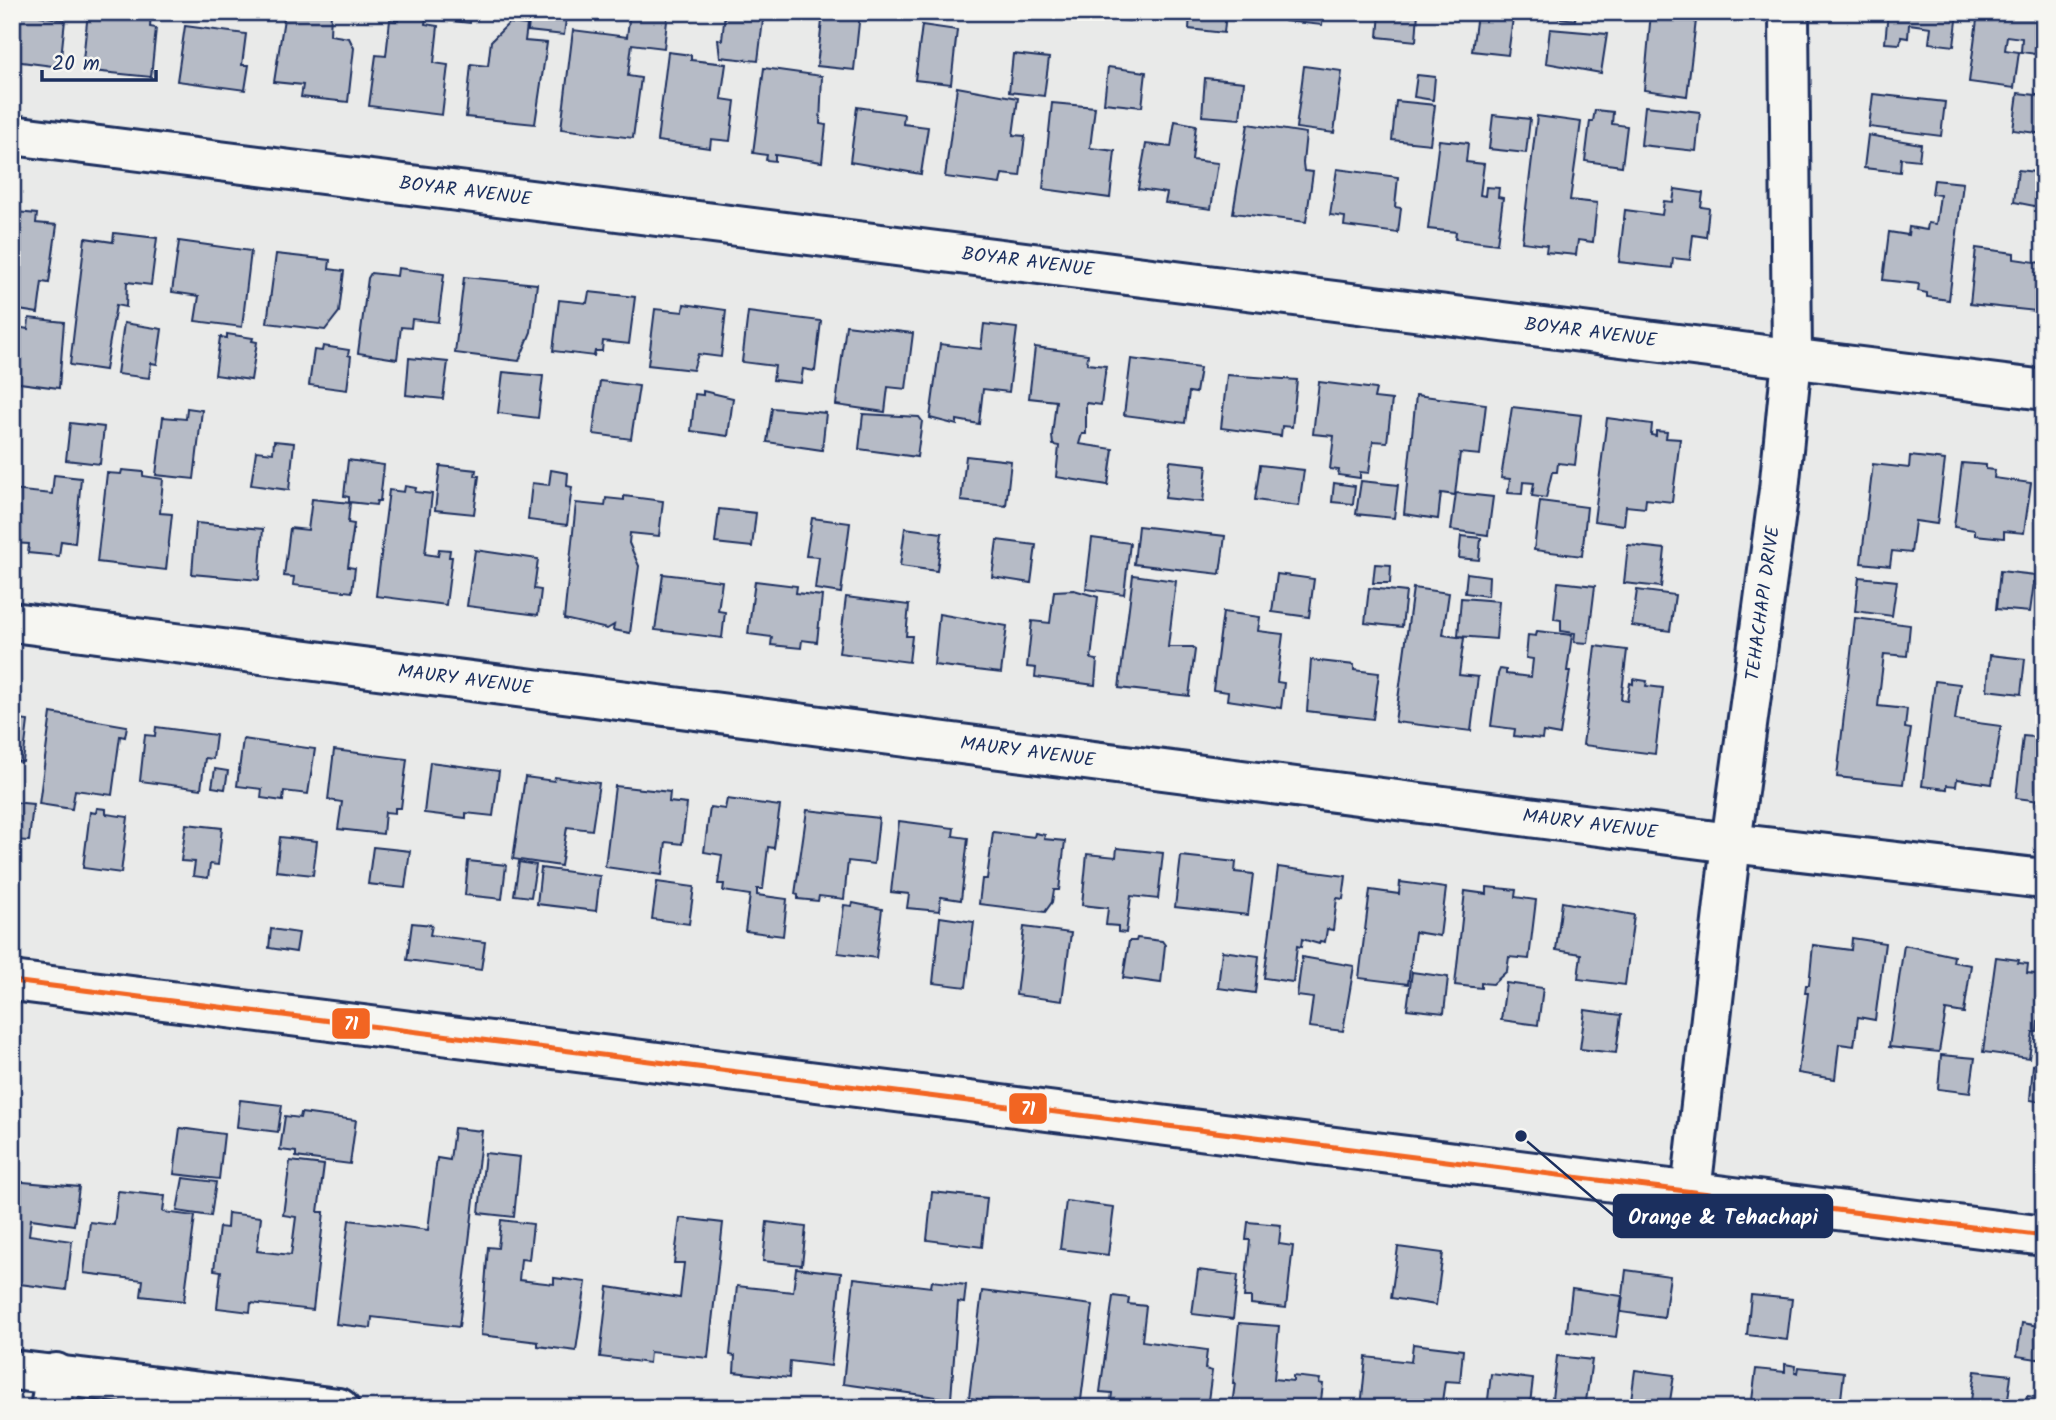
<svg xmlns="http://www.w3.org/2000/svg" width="2056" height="1420" viewBox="0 0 2056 1420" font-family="Kalam,sans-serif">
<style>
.building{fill:#b6bbc6;stroke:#1b2f5e;stroke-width:2}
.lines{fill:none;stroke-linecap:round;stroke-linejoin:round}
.street-casing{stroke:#1b2f5e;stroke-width:44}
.secondary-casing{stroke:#1b2f5e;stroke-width:44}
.street{stroke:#f6f6f2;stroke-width:38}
.secondary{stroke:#f6f6f2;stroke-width:38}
.bus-1-casing{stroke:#f6f6f2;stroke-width:10}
.bus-1{stroke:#f26522;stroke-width:5}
.labels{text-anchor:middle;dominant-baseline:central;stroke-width:5;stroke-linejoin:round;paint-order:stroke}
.street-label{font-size:19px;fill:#1b2f5e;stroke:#f6f6f2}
.leader{fill:none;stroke:#1b2f5e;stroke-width:2.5}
.callout-dot{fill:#1b2f5e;stroke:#f6f6f2;stroke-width:2.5}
.callout{fill:#1b2f5e;stroke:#1b2f5e;stroke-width:2.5}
.callout-label{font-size:21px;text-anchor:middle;font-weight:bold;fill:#fff}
.line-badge{stroke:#f6f6f2;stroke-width:2.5}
.badge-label{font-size:19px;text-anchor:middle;font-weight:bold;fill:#fff}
</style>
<rect width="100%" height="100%" fill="#e9eae9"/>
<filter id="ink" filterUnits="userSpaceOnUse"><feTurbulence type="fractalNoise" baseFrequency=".0143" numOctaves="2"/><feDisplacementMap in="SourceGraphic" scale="14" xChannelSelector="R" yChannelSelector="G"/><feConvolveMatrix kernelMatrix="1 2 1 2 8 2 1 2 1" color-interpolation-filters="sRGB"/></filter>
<g filter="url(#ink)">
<path class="building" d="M 12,12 L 40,12 L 40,16 L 65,20 L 60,67 L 14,61 Z
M 88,12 L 151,12 L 150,27 L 156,28 L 151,77 L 82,70 Z
M 285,12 L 331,12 L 330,35 L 349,38 L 354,48 L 348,102 L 301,97 L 303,85 L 274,82 Z
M 399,12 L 427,12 L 425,24 L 438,26 L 434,63 L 448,65 L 442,115 L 369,106 L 376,55 L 386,56 L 390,20 L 398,21 Z
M 435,12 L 471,12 L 470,23 L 434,19 Z
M 530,12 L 567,12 L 564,35 L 528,31 Z
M 630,12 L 668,12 L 664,48 L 632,44 L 628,76 L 641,78 L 633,138 L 561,129 L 573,30 L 627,37 Z
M 725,12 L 764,12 L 758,61 L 720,57 L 718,39 L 722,40 Z
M 823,12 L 860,13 L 854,70 L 817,66 Z
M 1094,12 L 1130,12 L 1129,21 L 1093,17 Z
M 1190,12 L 1226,12 L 1224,33 L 1189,29 Z
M 1285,12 L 1323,12 L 1322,25 L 1285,21 Z
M 1380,12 L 1418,12 L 1416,41 L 1378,37 Z
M 1560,12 L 1580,12 L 1576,13 L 1575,20 L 1559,18 Z
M 1651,12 L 1697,12 L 1687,96 L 1644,90 Z
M 1888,12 L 1958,12 L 1954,46 L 1929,43 L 1931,27 L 1909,24 L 1908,38 L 1901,37 L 1900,44 L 1885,43 Z
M 1978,12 L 2044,12 L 2043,55 L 2021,52 L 2022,38 L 2007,36 L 2005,50 L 2019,52 L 2014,88 L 1969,82 Z
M 1477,14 L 1513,18 L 1508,55 L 1472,51 Z
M 509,23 L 527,25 L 525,41 L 547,43 L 535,124 L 466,117 L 471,64 L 488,66 L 491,41 Z
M 922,25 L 957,30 L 951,84 L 915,80 Z
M 185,26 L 246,34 L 242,65 L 249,65 L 245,90 L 177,81 Z
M 1550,29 L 1607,34 L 1601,73 L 1546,63 Z
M 668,52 L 691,55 L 691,60 L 726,64 L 721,99 L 735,101 L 730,141 L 711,139 L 710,148 L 657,141 Z
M 1013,54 L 1049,58 L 1044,96 L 1009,92 Z
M 1304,66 L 1342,71 L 1334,133 L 1296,128 Z
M 1108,67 L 1146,72 L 1142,107 L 1104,103 Z
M 764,68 L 822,76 L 820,124 L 826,125 L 822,162 L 775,155 L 775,161 L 766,160 L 767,155 L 753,153 Z
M 1417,75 L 1435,77 L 1433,100 L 1414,97 Z
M 1205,78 L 1244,82 L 1240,119 L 1202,116 Z
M 957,87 L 1018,98 L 1013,135 L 1025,136 L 1020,176 L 1002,174 L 1000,184 L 945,177 Z
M 2018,93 L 2044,96 L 2044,134 L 2013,130 Z
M 1873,94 L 1945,102 L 1941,136 L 1869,127 Z
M 1396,101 L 1435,105 L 1430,144 L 1392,140 Z
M 1052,103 L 1095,107 L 1090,148 L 1115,151 L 1110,198 L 1043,189 Z
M 1645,106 L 1700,112 L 1696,151 L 1641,145 Z
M 857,107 L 904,114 L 903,124 L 928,127 L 921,174 L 850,162 Z
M 1595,110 L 1613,112 L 1612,124 L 1627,126 L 1622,166 L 1585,161 L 1590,121 L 1593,121 Z
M 1493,115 L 1530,119 L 1526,153 L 1489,149 Z
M 1537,116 L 1581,122 L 1570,200 L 1597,203 L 1593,242 L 1578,240 L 1576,255 L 1546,252 L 1547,245 L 1522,242 Z
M 1175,121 L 1196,125 L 1192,160 L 1218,163 L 1211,209 L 1165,203 L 1167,193 L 1138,189 L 1146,144 L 1171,147 Z
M 1248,124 L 1306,133 L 1303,163 L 1304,171 L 1313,172 L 1306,222 L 1233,213 Z
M 1868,135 L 1921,144 L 1919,160 L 1901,158 L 1900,172 L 1864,168 Z
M 1439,140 L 1468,143 L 1466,162 L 1484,164 L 1480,195 L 1485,196 L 1486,187 L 1499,188 L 1498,197 L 1503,198 L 1497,244 L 1455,239 L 1456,232 L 1428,229 Z
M 1337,169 L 1398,177 L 1395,207 L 1401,208 L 1398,233 L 1344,226 L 1345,217 L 1330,215 Z
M 2018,170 L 2044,173 L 2044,208 L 2014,202 Z
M 1934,180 L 1963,183 L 1949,300 L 1927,297 L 1927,293 L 1918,291 L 1919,284 L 1883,280 L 1889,232 L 1908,235 L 1909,227 L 1927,230 L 1928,223 L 1936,224 L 1940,195 L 1932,194 Z
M 1675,189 L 1703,193 L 1701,207 L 1709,208 L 1706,237 L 1693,235 L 1690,260 L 1673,258 L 1672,268 L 1619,262 L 1625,210 L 1662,215 L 1664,201 L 1673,202 Z
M 16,212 L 37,214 L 36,223 L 57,225 L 49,283 L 42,282 L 38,313 L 19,310 L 17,327 L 28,329 L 29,318 L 64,322 L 59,388 L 12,382 L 12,220 L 15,220 Z
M 114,233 L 157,238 L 151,285 L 127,282 L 126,307 L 116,305 L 105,370 L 70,365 L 85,238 L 113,242 Z
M 179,241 L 251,251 L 242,327 L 195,321 L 199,296 L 172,292 Z
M 1976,248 L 2014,253 L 2014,259 L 2042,263 L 2036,311 L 1970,304 Z
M 276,254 L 330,260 L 329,269 L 344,271 L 339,312 L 325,330 L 267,323 Z
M 398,268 L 444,274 L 438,322 L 412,319 L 411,328 L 401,327 L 397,359 L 358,353 L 368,278 L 371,273 L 397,276 Z
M 464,277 L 537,284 L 531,332 L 519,361 L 455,353 Z
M 589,292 L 635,297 L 629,344 L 603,341 L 602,351 L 595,351 L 594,356 L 553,351 L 559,300 L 587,303 Z
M 684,304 L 726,310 L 721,357 L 698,354 L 693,370 L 648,365 L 655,309 L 683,312 Z
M 748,312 L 821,321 L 815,371 L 803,369 L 801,383 L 773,380 L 775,366 L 742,362 Z
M 124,323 L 162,329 L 157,364 L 151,363 L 149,378 L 117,374 Z
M 984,324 L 1017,328 L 1009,392 L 983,389 L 979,424 L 957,420 L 957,425 L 930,418 L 940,344 L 981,349 Z
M 846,325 L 913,333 L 906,389 L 888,387 L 885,412 L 836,405 Z
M 227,334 L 253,338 L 252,341 L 257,342 L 251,380 L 215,375 L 220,337 L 227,338 Z
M 323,346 L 349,350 L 348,355 L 351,356 L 347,390 L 309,385 L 314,350 L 322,351 Z
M 1035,347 L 1088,354 L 1087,364 L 1106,366 L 1101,405 L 1086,403 L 1086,434 L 1082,434 L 1079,444 L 1113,449 L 1108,485 L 1056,477 L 1059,446 L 1053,445 L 1052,436 L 1056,401 L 1029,398 Z
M 409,358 L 448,362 L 443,399 L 406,395 Z
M 1131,359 L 1200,368 L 1196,393 L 1189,392 L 1185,423 L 1124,415 Z
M 503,372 L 543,376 L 538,418 L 498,413 Z
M 1227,375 L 1297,380 L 1292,427 L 1282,426 L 1281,436 L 1221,428 Z
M 600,381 L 639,386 L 631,439 L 593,434 Z
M 1319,382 L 1376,389 L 1374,398 L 1392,400 L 1387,442 L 1373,441 L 1369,473 L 1360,472 L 1360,478 L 1338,475 L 1339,470 L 1330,469 L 1334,436 L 1313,434 Z
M 703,391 L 733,398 L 728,436 L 691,431 L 695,394 L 703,395 Z
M 1416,395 L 1486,404 L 1480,455 L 1460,453 L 1455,495 L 1441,493 L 1438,519 L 1404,514 Z
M 1512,407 L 1581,415 L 1575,465 L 1558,463 L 1557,472 L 1552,472 L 1546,498 L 1532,496 L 1534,483 L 1523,482 L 1522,494 L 1508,493 L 1510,479 L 1501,478 Z
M 187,408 L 202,410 L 194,479 L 156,475 L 163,417 L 186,419 Z
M 772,408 L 826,413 L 822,450 L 767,442 Z
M 863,414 L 919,417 L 922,421 L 917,457 L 859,449 Z
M 1607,418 L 1652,424 L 1651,435 L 1656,436 L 1656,431 L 1667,432 L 1666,438 L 1680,439 L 1672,502 L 1646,499 L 1645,508 L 1626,506 L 1624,525 L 1594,521 Z
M 70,423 L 104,427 L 100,464 L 66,460 Z
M 274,441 L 294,443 L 289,490 L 251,485 L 256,451 L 273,453 Z
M 966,456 L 1011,461 L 1006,506 L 961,501 Z
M 1910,456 L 1945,460 L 1937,524 L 1915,521 L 1911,553 L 1892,551 L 1890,566 L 1861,563 L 1873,464 L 1909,468 Z
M 348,460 L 384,465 L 380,501 L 377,501 L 376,505 L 349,502 L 349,497 L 344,496 Z
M 1170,461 L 1207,465 L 1203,502 L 1165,498 Z
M 1962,463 L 1986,465 L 1986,469 L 1995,470 L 1994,478 L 2031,483 L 2024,533 L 2004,531 L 2004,538 L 1975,535 L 1975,530 L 1954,527 Z
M 1260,465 L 1304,470 L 1299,506 L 1255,500 Z
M 440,466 L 476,470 L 475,476 L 479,476 L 474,514 L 435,510 Z
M 122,470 L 143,472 L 143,476 L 163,479 L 160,513 L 172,514 L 166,570 L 97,562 L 107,473 L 121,474 Z
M 551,470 L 568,473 L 567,486 L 572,487 L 567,525 L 528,520 L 532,483 L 549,485 Z
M 54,475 L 81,478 L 75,543 L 61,541 L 59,556 L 28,553 L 29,544 L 12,543 L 12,490 L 52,494 Z
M 1361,481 L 1398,485 L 1394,518 L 1356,514 Z
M 1334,483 L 1355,486 L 1353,504 L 1332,502 Z
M 405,486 L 416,488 L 415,492 L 432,494 L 425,554 L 438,556 L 439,549 L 450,550 L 449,557 L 452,557 L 446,605 L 376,596 L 389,490 L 404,492 Z
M 1456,493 L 1493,497 L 1488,535 L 1451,530 Z
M 624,496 L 663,501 L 659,536 L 630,533 L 629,543 L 639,566 L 630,633 L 613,630 L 614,625 L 607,629 L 564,619 L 576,503 L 605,506 L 606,498 L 624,500 Z
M 312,499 L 350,503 L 348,523 L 354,524 L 348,567 L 355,568 L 352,592 L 293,585 L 294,577 L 284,576 L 290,528 L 308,530 Z
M 1540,501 L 1587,507 L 1582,556 L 1534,550 Z
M 719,509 L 756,513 L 752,547 L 715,543 Z
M 812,518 L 850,523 L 841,593 L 815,589 L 819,557 L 806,556 Z
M 196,523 L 263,529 L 259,580 L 192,574 Z
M 1138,526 L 1225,536 L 1220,574 L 1134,564 Z
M 905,528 L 942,533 L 937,571 L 900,566 Z
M 1461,536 L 1481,538 L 1479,560 L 1459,558 Z
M 1092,538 L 1130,543 L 1124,594 L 1086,589 Z
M 997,540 L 1036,545 L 1031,583 L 992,577 Z
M 1628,545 L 1665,549 L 1661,587 L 1624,583 Z
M 475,550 L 538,559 L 534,589 L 541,590 L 538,615 L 467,606 Z
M 1375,564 L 1391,565 L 1390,583 L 1373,583 Z
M 2000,571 L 2035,575 L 2030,612 L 1996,609 Z
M 1467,573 L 1489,576 L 1488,596 L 1465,593 Z
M 663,574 L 722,581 L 718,611 L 725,612 L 722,638 L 655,630 Z
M 1277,574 L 1314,579 L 1309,617 L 1272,612 Z
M 1133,575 L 1176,581 L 1168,647 L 1193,647 L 1195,650 L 1189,696 L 1119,688 Z
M 1859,577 L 1897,581 L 1892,616 L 1855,611 Z
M 755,581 L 797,586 L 796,593 L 822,596 L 817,642 L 802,640 L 801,648 L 771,645 L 772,637 L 748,634 Z
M 1558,582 L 1595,586 L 1588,643 L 1574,642 L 1575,633 L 1561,631 L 1561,620 L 1554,619 Z
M 1369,588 L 1406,592 L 1402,627 L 1365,623 Z
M 1413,588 L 1449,593 L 1443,635 L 1464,638 L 1459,675 L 1478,677 L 1471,731 L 1395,722 Z
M 1074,590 L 1098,597 L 1091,659 L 1097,660 L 1095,685 L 1035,677 L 1036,668 L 1027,667 L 1032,621 L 1050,623 L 1054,591 Z
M 1637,590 L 1675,595 L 1670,631 L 1632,626 Z
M 846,597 L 909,605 L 906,636 L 912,636 L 909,662 L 839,653 Z
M 1461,598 L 1499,601 L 1496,639 L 1458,636 Z
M 1223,612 L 1260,617 L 1258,631 L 1283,634 L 1277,682 L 1284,683 L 1281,708 L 1227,700 L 1228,692 L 1213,690 Z
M 939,614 L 1007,626 L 1001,673 L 934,665 Z
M 1855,618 L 1910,625 L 1907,656 L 1884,654 L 1878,706 L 1907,709 L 1905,728 L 1911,729 L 1903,784 L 1837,777 Z
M 1537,631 L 1572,635 L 1567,671 L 1570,671 L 1560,735 L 1543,732 L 1542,739 L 1514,736 L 1515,729 L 1491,726 L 1498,674 L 1500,669 L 1506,670 L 1506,674 L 1531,677 L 1533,659 L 1526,658 L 1528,635 L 1536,636 Z
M 1595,646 L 1627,650 L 1621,700 L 1627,701 L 1630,683 L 1633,684 L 1633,679 L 1647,681 L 1646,686 L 1663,688 L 1655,754 L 1583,745 Z
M 1990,655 L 2025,659 L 2021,694 L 1987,690 Z
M 1311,660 L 1354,665 L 1354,670 L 1379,673 L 1373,719 L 1307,711 Z
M 1935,681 L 1960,684 L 1955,720 L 2001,726 L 1992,784 L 1957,779 L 1956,786 L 1947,785 L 1947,789 L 1922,786 Z
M 51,713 L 127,726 L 125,737 L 120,736 L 112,795 L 75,790 L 72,809 L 39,804 Z
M 12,719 L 28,721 L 23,762 L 12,761 Z
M 156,727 L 216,735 L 213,759 L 205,758 L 201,789 L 140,781 L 145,735 L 155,736 Z
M 2023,736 L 2044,738 L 2044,798 L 2040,801 L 2016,798 Z
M 243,739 L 315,749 L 308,794 L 284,791 L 283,801 L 261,798 L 262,789 L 237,786 Z
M 334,750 L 407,759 L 401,808 L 395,808 L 395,813 L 385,812 L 383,834 L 338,829 L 342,802 L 328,800 Z
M 430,762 L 499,771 L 493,816 L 466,813 L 466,818 L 424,813 Z
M 215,769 L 228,771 L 225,789 L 212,787 Z
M 525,777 L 554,781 L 555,777 L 599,783 L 592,830 L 567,827 L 561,866 L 513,859 Z
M 615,786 L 670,792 L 669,802 L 687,804 L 682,844 L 666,842 L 662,875 L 605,867 Z
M 727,799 L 780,806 L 774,848 L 768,847 L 763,889 L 757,889 L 757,895 L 787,899 L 783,936 L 745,931 L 750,895 L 723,891 L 724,884 L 718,884 L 722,855 L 704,852 L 710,807 L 725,809 Z
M 12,802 L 33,804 L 29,841 L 12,840 Z
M 97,808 L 106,809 L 106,814 L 128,817 L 121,873 L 83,868 L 90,812 L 96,813 Z
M 807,810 L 879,818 L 874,864 L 848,861 L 844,899 L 819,896 L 818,901 L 798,899 L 798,895 L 795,894 Z
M 899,821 L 954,828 L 953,836 L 968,838 L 961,900 L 941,897 L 939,911 L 907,908 L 909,894 L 891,892 Z
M 186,824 L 222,828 L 218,865 L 210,864 L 208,878 L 193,876 L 195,862 L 181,861 Z
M 993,832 L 1034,837 L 1035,833 L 1045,835 L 1044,839 L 1065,841 L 1059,890 L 1054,890 L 1052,902 L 1045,912 L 979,904 L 982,879 L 987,879 Z
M 280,837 L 317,841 L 313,875 L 276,871 Z
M 373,847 L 410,851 L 405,888 L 368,884 Z
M 1117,848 L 1163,853 L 1158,899 L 1131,896 L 1126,933 L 1118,932 L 1118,926 L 1106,925 L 1108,908 L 1082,905 L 1087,854 L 1116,857 Z
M 1181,856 L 1236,862 L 1235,872 L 1253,874 L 1248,915 L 1175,907 Z
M 468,861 L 506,865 L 502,899 L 465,895 Z
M 519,862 L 536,865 L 531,897 L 514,895 Z
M 1278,867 L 1346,876 L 1343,899 L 1337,898 L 1333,930 L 1327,929 L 1325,942 L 1320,941 L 1319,944 L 1302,939 L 1301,947 L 1297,946 L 1293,982 L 1264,978 Z
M 541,868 L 600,876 L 596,911 L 537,904 Z
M 657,882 L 694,887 L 689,924 L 652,919 Z
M 1400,882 L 1446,888 L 1440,936 L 1415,932 L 1408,984 L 1359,978 L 1370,890 L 1399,894 Z
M 1487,887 L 1516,890 L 1515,897 L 1536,900 L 1529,959 L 1509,957 L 1507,971 L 1493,984 L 1481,983 L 1481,988 L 1455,985 L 1465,891 L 1487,894 Z
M 1562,902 L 1634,915 L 1625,985 L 1578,979 L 1581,954 L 1556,950 Z
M 853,903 L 882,909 L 876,958 L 838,953 L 844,905 L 852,906 Z
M 940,917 L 974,922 L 966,987 L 933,983 Z
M 412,923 L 432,925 L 430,935 L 485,942 L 481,970 L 407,960 Z
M 1024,927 L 1071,933 L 1062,1001 L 1016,995 Z
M 271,929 L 299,933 L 296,952 L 269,948 Z
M 1137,938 L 1162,941 L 1165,945 L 1161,983 L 1123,978 L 1129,941 L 1136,941 Z
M 1852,938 L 1885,943 L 1875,1020 L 1858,1017 L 1854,1046 L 1839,1044 L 1835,1079 L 1798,1073 L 1808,993 L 1805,993 L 1806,985 L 1809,985 L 1813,945 L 1851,950 Z
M 1904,945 L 1954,956 L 1953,962 L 1971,965 L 1964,1013 L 1946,1010 L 1939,1052 L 1889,1047 Z
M 1222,951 L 1259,956 L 1255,993 L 1218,988 Z
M 1302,957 L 1354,966 L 1343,1031 L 1309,1027 L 1313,998 L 1297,996 Z
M 1996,957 L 2019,960 L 2018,963 L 2028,964 L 2027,973 L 2044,975 L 2044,1023 L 2038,1022 L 2037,1032 L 2033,1032 L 2029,1058 L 1983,1052 Z
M 1412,972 L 1448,977 L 1444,1013 L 1407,1009 Z
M 1506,983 L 1543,988 L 1538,1025 L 1501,1020 Z
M 1585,1010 L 1621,1015 L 1616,1053 L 1580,1049 Z
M 1941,1055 L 1975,1058 L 1970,1093 L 1938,1089 Z
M 2033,1065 L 2044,1067 L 2044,1102 L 2030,1100 Z
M 240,1100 L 282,1105 L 278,1132 L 237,1127 Z
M 301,1113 L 356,1120 L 350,1164 L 296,1157 L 296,1152 L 280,1150 L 285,1116 L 300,1118 Z
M 180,1128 L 224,1134 L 219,1179 L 174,1174 Z
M 454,1128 L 482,1131 L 459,1327 L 372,1317 L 371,1328 L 336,1324 L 349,1220 L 428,1230 L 437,1158 L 450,1160 Z
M 485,1153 L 520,1157 L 514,1217 L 479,1213 Z
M 290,1161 L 324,1165 L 318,1212 L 324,1212 L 313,1310 L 251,1303 L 250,1312 L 217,1308 L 221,1271 L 214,1270 L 219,1227 L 227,1228 L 228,1213 L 261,1217 L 257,1251 L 291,1255 L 296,1217 L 283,1215 Z
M 183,1178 L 216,1182 L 211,1216 L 177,1211 Z
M 12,1181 L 79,1187 L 74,1225 L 31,1219 L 29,1235 L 72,1241 L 66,1290 L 12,1283 Z
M 118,1191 L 165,1196 L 163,1212 L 195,1216 L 184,1301 L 141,1296 L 143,1280 L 84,1273 L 90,1222 L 114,1225 Z
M 932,1192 L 987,1198 L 982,1247 L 927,1240 Z
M 1066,1201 L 1114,1207 L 1108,1255 L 1060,1249 Z
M 680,1218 L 723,1223 L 708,1358 L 650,1352 L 649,1363 L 600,1357 L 608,1287 L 680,1298 L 684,1263 L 674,1263 Z
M 501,1220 L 533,1224 L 529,1260 L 521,1259 L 519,1280 L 554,1284 L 554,1278 L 586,1282 L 576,1351 L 538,1346 L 538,1342 L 481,1335 L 488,1247 L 498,1248 Z
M 767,1222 L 806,1227 L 802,1265 L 763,1261 Z
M 1248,1222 L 1281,1225 L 1279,1244 L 1293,1246 L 1286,1308 L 1251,1304 L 1251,1297 L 1244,1297 L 1250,1240 L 1246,1240 Z
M 1398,1247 L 1443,1253 L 1436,1305 L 1391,1298 Z
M 796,1268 L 841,1273 L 831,1366 L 790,1361 L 789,1378 L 734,1372 L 735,1356 L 730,1355 L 737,1286 L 793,1292 Z
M 1198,1270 L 1238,1275 L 1233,1319 L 1192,1314 Z
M 1626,1270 L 1670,1276 L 1664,1318 L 1621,1312 Z
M 854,1278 L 931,1287 L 932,1281 L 966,1285 L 964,1303 L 958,1302 L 951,1399 L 843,1384 Z
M 1572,1289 L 1622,1296 L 1616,1337 L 1567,1331 Z
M 982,1291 L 1093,1305 L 1080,1408 L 1023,1408 L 969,1398 Z
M 1751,1295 L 1792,1299 L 1787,1340 L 1747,1335 Z
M 1113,1296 L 1129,1298 L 1128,1304 L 1146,1306 L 1142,1341 L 1207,1350 L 1205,1369 L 1212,1371 L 1207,1408 L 1110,1408 L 1112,1393 L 1100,1392 Z
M 1239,1323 L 1279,1326 L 1274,1379 L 1293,1381 L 1293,1376 L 1320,1379 L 1319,1383 L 1323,1384 L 1320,1408 L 1229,1408 L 1232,1405 L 1235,1383 L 1233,1383 Z
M 2022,1323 L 2044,1327 L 2044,1360 L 2017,1356 Z
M 1413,1344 L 1463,1350 L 1460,1382 L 1445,1381 L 1441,1408 L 1361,1408 L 1366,1357 L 1411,1362 Z
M 1557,1356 L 1592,1360 L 1585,1408 L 1487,1408 L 1491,1374 L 1533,1379 L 1530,1404 L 1551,1407 Z
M 1785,1364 L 1796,1366 L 1795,1372 L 1798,1373 L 1799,1367 L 1844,1372 L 1840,1408 L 1751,1408 L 1756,1369 L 1785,1372 Z
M 1635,1370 L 1674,1375 L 1670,1401 L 1712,1408 L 1634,1408 L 1635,1400 L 1631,1400 Z
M 1975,1371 L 2011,1375 L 2007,1408 L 1970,1408 Z
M 2027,1396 L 2044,1398 L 2044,1408 L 2026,1408 Z"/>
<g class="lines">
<defs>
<g id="street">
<path id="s1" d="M 12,135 L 2044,390"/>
<path id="s2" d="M 12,622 L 1731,843 L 2044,879"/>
<path d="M 12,1370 L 339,1408"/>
<path d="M 50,1408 L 56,1373"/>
</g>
<g id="secondary">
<path d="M 12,981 L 2044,1236"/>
<path id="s3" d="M 1691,1192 L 1731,843 L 1779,490 L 1792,359 L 1789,12"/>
</g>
</defs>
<use href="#street" class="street-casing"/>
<use href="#secondary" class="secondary-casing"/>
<use href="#street" class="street"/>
<use href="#secondary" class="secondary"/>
<defs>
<path id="bus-1" d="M 12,981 L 2044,1236"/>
</defs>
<use href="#bus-1" class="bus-1-casing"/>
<use href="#bus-1" class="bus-1"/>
</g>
</g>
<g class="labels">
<g class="street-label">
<text stroke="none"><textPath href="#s1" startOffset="457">BOYAR AVENUE</textPath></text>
<text stroke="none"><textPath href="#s1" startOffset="1024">BOYAR AVENUE</textPath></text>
<text stroke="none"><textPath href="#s1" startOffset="1591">BOYAR AVENUE</textPath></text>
<text stroke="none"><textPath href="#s3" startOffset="593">TEHACHAPI DRIVE</textPath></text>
<text stroke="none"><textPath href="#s2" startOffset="457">MAURY AVENUE</textPath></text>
<text stroke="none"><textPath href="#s2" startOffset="1024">MAURY AVENUE</textPath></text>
<text stroke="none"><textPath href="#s2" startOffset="1591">MAURY AVENUE</textPath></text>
</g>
</g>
<path class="leader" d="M1521 1136L1614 1216"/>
<circle class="callout-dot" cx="1521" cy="1136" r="7"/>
<rect class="callout" x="1614" y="1195" width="218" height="42" rx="7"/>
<g class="callout-label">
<text x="1723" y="1224">Orange &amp; Tehachapi</text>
</g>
<g class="line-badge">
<rect x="331" y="1007" width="40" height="33" rx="7" fill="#f26522"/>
<rect x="1008" y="1092" width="40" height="33" rx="7" fill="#f26522"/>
</g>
<g class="badge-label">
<text x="351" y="1030">71</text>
<text x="1028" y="1115">71</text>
</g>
<rect width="2056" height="1420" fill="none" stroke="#f6f6f2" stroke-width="42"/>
<rect x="21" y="21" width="2014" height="1378" fill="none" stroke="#1b2f5e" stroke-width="2.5" filter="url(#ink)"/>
<path d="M42 70v10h114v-10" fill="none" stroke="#1b2f5e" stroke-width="3.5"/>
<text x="52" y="70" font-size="21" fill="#1b2f5e" stroke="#f6f6f2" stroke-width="5" paint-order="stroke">20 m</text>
</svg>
